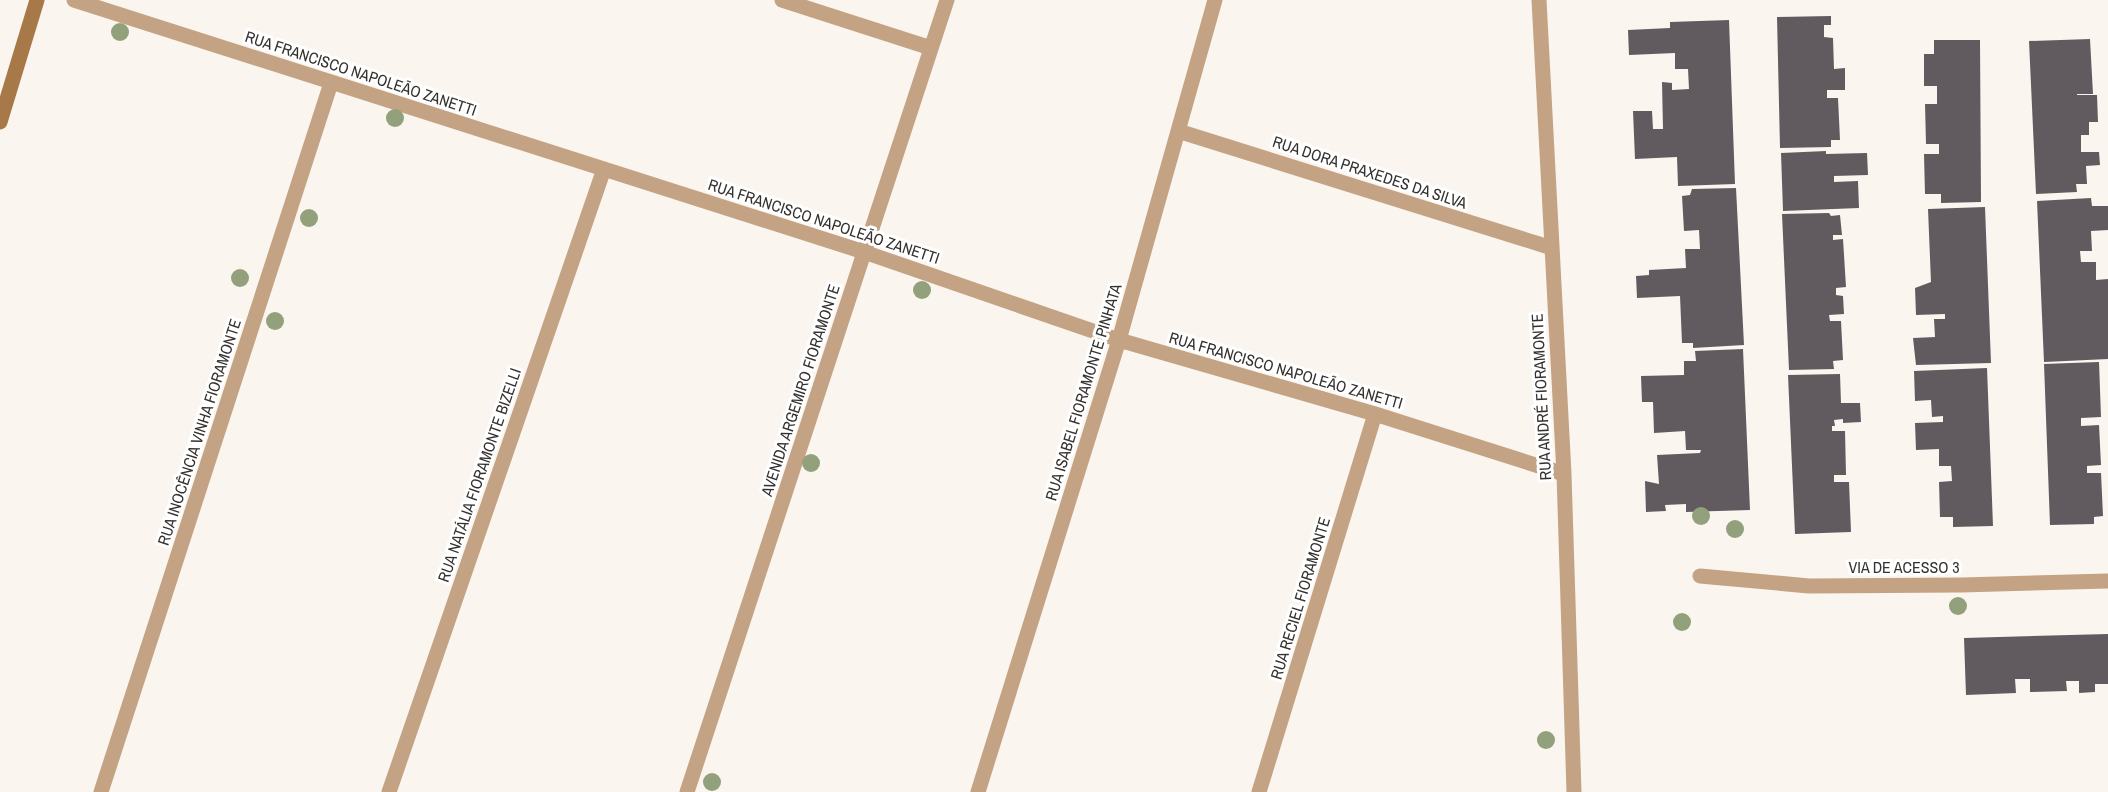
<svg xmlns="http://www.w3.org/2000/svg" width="2108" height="792" viewBox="0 0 2108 792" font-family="'Archivo Narrow',sans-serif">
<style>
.building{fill:#615b60}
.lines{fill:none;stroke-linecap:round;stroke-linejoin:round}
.street{stroke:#c3a383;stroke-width:15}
.secondary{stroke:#a87948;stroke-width:15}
.tree{fill:#92a07c}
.labels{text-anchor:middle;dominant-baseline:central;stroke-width:6;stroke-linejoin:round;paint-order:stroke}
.street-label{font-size:16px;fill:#34322f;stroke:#fff}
</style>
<rect width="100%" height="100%" fill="#fbf5ef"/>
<path class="building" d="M 1831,16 L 1831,25 L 1824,25 L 1824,37 L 1833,38 L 1834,69 L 1845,68 L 1845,90 L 1827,90 L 1827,98 L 1838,98 L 1840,140 L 1831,140 L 1831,147 L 1780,148 L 1777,17 Z
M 1729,20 L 1735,184 L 1678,186 L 1677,157 L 1635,159 L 1633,111 L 1652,111 L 1653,129 L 1663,129 L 1662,82 L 1672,83 L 1672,90 L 1689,89 L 1688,69 L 1675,69 L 1675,53 L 1629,55 L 1628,30 L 1670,28 L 1670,22 Z
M 2090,39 L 2093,94 L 2077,94 L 2077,95 L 2097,95 L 2098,122 L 2089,122 L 2089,135 L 2081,135 L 2081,152 L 2099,152 L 2100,165 L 2086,166 L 2087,184 L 2076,184 L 2077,192 L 2036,194 L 2029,41 Z
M 1934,40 L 1980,40 L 1981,202 L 1941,203 L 1941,194 L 1925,194 L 1924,154 L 1939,154 L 1939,144 L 1926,144 L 1925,104 L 1937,104 L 1937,86 L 1924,86 L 1924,54 L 1934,54 Z
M 1826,151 L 1826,154 L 1867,153 L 1868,175 L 1834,176 L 1834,182 L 1858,181 L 1859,208 L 1783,211 L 1781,153 Z
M 1736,188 L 1744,345 L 1693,348 L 1693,343 L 1682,343 L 1680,296 L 1637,298 L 1636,276 L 1649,275 L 1649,270 L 1686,268 L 1685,249 L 1700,249 L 1699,230 L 1684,231 L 1682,196 L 1690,195 L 1692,189 Z
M 2091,198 L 2092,206 L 2108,206 L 2108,230 L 2091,231 L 2092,251 L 2080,251 L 2081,262 L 2096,262 L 2096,280 L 2108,279 L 2108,359 L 2044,362 L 2037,201 Z
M 1985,207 L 1991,363 L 1916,365 L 1913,338 L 1935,337 L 1934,319 L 1945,319 L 1945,314 L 1916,315 L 1915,288 L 1931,282 L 1928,209 Z
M 1829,213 L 1831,216 L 1840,215 L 1842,235 L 1833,235 L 1833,240 L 1843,239 L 1846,287 L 1836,288 L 1836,295 L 1843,296 L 1844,314 L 1829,315 L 1830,321 L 1841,321 L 1843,360 L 1833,361 L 1834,369 L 1789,370 L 1782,214 Z
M 1743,349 L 1750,510 L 1686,512 L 1686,504 L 1665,505 L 1666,511 L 1646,512 L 1645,481 L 1659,484 L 1657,455 L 1700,453 L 1701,450 L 1686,450 L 1685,431 L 1654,433 L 1653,402 L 1642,402 L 1641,376 L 1684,375 L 1684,361 L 1696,361 L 1695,351 Z
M 2099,362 L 2101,417 L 2081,418 L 2081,426 L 2099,425 L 2101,465 L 2087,466 L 2087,473 L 2101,473 L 2103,516 L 2094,517 L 2094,524 L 2050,525 L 2044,364 Z
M 1987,368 L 1993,526 L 1953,527 L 1953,517 L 1940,517 L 1939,482 L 1952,481 L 1951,466 L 1939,466 L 1939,449 L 1916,450 L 1915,423 L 1943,422 L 1943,416 L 1932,417 L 1931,400 L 1915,401 L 1914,371 Z
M 1840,374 L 1841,403 L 1860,403 L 1861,422 L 1843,423 L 1843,419 L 1834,420 L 1835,426 L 1832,426 L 1832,431 L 1845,431 L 1846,475 L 1834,475 L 1834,482 L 1849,482 L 1851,532 L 1795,534 L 1788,375 Z
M 2108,634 L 2108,684 L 2095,684 L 2095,692 L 2079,693 L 2079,681 L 2066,681 L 2067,691 L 2030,692 L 2030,679 L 2015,679 L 2016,693 L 1966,695 L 1964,638 Z"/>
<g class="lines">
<path class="street" d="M 74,0 L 864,252 L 1119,340 L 1375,414 L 1564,474
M 782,0 L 931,48
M 1539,0 L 1564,474 L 1574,792
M 1178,131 L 1552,248
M 1700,576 L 1809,586 L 1961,585 L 2108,581
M 101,792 L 331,83
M 389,792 L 604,169
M 687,792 L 947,0
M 978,792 L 1119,340 L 1215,0
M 1259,792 L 1375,414"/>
<path class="secondary" d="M 0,122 L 37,0"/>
</g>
<g class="tree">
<circle cx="120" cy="32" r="9"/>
<circle cx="395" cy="118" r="9"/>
<circle cx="309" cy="218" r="9"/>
<circle cx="240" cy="278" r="9"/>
<circle cx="922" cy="290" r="9"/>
<circle cx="275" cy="321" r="9"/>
<circle cx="811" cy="463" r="9"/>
<circle cx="1701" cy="516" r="9"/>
<circle cx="1735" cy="529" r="9"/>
<circle cx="1958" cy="606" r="9"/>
<circle cx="1682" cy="622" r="9"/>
<circle cx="1546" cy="740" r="9"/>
<circle cx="712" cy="782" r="9"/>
</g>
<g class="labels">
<g class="street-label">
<text transform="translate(361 73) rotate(18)">RUA FRANCISCO NAPOLEÃO ZANETTI</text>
<text transform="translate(1370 172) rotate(18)">RUA DORA PRAXEDES DA SILVA</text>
<text transform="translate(824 221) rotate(18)">RUA FRANCISCO NAPOLEÃO ZANETTI</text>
<text transform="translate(1286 370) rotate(16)">RUA FRANCISCO NAPOLEÃO ZANETTI</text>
<text transform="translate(800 390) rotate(-72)">AVENIDA ARGEMIRO FIORAMONTE</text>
<text transform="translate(1083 392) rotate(-73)">RUA ISABEL FIORAMONTE PINHATA</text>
<text transform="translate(1541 397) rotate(-93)">RUA ANDRÉ FIORAMONTE</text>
<text transform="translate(199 432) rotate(-72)">RUA INOCÊNCIA VINHA FIORAMONTE</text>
<text transform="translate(479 475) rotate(-71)">RUA NATÁLIA FIORAMONTE BIZELLI</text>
<text x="1904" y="567">VIA DE ACESSO 3</text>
<text transform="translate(1300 598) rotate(-73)">RUA RECIEL FIORAMONTE</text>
</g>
</g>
</svg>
